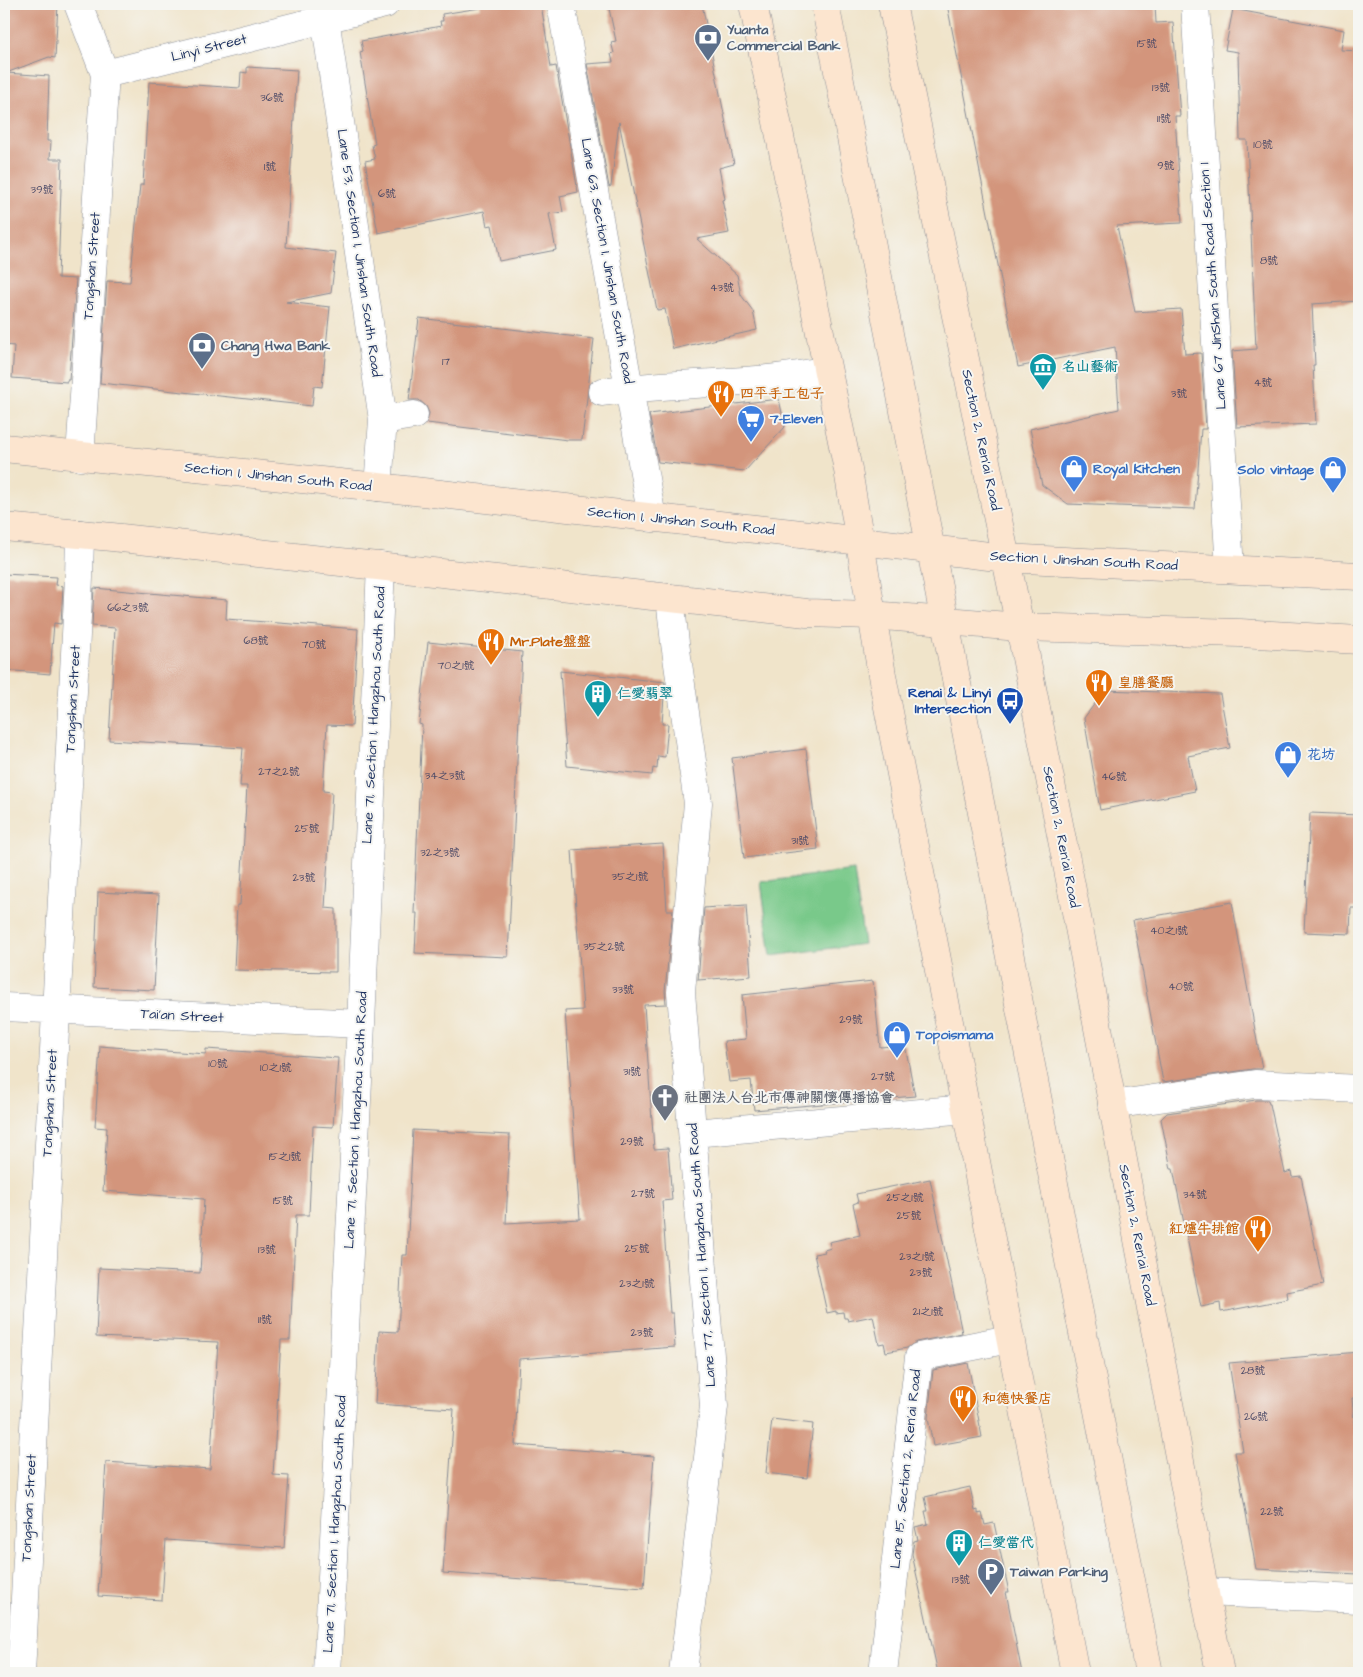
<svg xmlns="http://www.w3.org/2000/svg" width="1363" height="1677" viewBox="0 0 1363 1677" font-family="'Architects Daughter','LXGW WenKai TC',sans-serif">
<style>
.green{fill:#79c98a;stroke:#4a7c74}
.building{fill:#d3957c}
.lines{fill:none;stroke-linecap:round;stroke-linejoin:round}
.street-casing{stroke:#868a94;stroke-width:29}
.secondary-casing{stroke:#868a94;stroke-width:29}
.street{stroke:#fff;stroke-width:28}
.secondary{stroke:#fce5cf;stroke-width:28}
.labels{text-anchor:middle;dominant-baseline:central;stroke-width:4;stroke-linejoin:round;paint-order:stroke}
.number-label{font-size:11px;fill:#494866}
.service-label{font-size:14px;font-weight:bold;fill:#4e5e75;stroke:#f6f6f2;text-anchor:start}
.street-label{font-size:14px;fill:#1b2f5e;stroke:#f6f6f2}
.culture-label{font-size:14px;font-weight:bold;fill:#0d838f;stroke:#f6f6f2;text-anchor:start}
.food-label{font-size:14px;font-weight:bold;fill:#c56008;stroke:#f6f6f2;text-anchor:start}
.shop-label{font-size:14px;font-weight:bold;fill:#366cbe;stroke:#f6f6f2;text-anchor:start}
.transit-label{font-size:14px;font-weight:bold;fill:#164399;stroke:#f6f6f2;text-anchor:end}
.worship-label{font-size:14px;font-weight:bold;fill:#5b616d;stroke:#f6f6f2;text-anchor:start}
</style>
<rect width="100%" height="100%" fill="#f6f6f2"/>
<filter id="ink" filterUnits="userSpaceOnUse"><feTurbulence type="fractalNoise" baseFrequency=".02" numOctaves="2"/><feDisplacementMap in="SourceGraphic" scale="10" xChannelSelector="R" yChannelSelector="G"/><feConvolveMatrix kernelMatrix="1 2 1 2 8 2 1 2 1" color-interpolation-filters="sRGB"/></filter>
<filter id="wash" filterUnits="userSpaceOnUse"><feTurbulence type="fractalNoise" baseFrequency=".0096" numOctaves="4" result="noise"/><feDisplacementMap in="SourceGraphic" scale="20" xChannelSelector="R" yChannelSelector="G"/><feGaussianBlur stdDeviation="1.12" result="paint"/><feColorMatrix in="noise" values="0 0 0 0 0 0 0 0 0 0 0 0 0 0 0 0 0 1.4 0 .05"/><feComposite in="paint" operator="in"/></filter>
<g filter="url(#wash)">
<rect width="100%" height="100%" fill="#f0e4ca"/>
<path class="green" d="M 854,870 L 864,944 L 771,956 L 761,882 Z"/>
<g id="blocks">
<path class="building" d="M 4,4 L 58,4 L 55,58 L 49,57 L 6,73 L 49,76 L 47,141 L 51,141 L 50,159 L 62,159 L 58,278 L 76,279 L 69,380 L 67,380 L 67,382 L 12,378 L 14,346 L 4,345 Z
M 479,4 L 541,4 L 551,67 L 556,66 L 578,192 L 560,196 L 563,212 L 549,214 L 556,250 L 499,261 L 492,225 L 487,226 L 484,211 L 378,233 L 365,161 L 375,159 L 372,145 L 375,144 L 360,52 L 363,51 L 361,41 L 441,26 L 440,21 L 443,21 L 442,14 L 480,8 Z
M 608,4 L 702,4 L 734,164 L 719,168 L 725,199 L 722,200 L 729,233 L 697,239 L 737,275 L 741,295 L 753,311 L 757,330 L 673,349 L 665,309 L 657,310 L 619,122 L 611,186 L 609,187 L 587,64 L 613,62 L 611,54 L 614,53 L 611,42 L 616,41 Z
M 947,4 L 1155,4 L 1156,23 L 1173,22 L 1180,116 L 1175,116 L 1182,223 L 1117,226 L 1135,312 L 1181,309 L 1185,354 L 1201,353 L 1206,429 L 1201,429 L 1195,509 L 1068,504 L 1042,485 L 1030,429 L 1119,409 L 1115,347 L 1018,367 Z
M 1233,9 L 1344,30 L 1341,50 L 1359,51 L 1359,301 L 1312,304 L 1315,365 L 1313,365 L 1316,424 L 1237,427 L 1232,351 L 1256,349 L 1247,140 L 1240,140 L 1238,52 L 1225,50 Z
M 247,67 L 297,70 L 286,247 L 336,253 L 331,293 L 286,302 L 330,307 L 322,387 L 314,386 L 312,406 L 100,383 L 107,281 L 130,282 L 140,185 L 143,185 L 149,82 L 240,88 L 241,72 L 247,73 Z
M 419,318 L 594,339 L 582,440 L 568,440 L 427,423 L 429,413 L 426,406 L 419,400 L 409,400 Z
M 779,399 L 785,427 L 745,471 L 658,462 L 649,414 Z
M 4,574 L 57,577 L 56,585 L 63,586 L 61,624 L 54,623 L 50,674 L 4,670 Z
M 94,588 L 227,600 L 226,619 L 358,629 L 352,726 L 327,725 L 323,791 L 332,792 L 325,908 L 336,909 L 336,972 L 234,970 L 237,905 L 240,905 L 247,786 L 240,786 L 243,748 L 109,740 L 115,628 L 92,626 Z
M 428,642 L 522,652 L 508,957 L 415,953 L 417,913 L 414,913 L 422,725 L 419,724 Z
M 560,671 L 665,682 L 662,724 L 668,724 L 665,757 L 658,756 L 657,769 L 653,768 L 652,775 L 567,766 Z
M 1105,690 L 1220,694 L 1230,748 L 1188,756 L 1195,791 L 1100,810 L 1084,718 Z
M 806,749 L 818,849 L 744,858 L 732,758 Z
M 1310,813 L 1359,815 L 1359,908 L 1351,908 L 1350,934 L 1304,932 Z
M 663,844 L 667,910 L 673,910 L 665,991 L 666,1004 L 644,1005 L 654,1149 L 668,1148 L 672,1200 L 662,1201 L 670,1313 L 673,1313 L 675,1347 L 519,1359 L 515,1445 L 654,1456 L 644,1588 L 443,1573 L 454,1409 L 375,1404 L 379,1331 L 398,1332 L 402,1255 L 407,1255 L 413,1130 L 510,1135 L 506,1223 L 580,1219 L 565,1011 L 583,1010 L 572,850 Z
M 98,892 L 159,895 L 154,990 L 94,987 Z
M 1232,902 L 1262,1069 L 1253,1069 L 1163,1082 L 1133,920 Z
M 746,905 L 751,976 L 698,980 L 704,908 Z
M 873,981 L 880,1047 L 905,1045 L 915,1096 L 754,1110 L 751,1080 L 729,1082 L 724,1041 L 746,1039 L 742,995 Z
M 100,1046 L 206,1054 L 206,1049 L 338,1058 L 333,1127 L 313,1126 L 309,1215 L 296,1215 L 290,1340 L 281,1340 L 273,1475 L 289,1476 L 284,1548 L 166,1540 L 162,1600 L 98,1596 L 106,1462 L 210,1469 L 218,1342 L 96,1337 L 99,1268 L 200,1273 L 204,1199 L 103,1191 L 107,1128 L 95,1127 Z
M 1256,1100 L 1268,1100 L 1269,1104 L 1270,1104 L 1285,1173 L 1291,1171 L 1292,1177 L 1301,1176 L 1323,1285 L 1287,1292 L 1288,1299 L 1221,1312 L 1220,1303 L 1201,1307 L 1173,1169 L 1171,1169 L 1161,1119 L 1167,1113 Z
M 930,1179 L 962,1333 L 916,1342 L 907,1348 L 886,1352 L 884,1343 L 879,1344 L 873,1316 L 848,1321 L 847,1318 L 844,1318 L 843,1312 L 836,1313 L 836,1311 L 827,1313 L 814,1254 L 825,1252 L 824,1250 L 831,1248 L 829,1242 L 860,1235 L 853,1204 L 858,1202 L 856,1194 Z
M 1359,1352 L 1359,1398 L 1352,1398 L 1357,1458 L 1359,1458 L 1359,1574 L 1256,1569 L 1235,1452 L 1243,1452 L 1229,1363 Z
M 968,1363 L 982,1437 L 933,1446 L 928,1418 L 933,1370 Z
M 772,1419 L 813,1424 L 807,1478 L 766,1473 Z
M 970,1487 L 975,1511 L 978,1510 L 978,1514 L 982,1513 L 985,1525 L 994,1523 L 1009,1592 L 1006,1592 L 1022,1673 L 938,1673 L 912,1554 L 914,1541 L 918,1540 L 915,1527 L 928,1524 L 925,1511 L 928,1511 L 925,1497 Z"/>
</g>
</g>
<g filter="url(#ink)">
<use href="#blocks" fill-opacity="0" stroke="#868a94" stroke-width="1"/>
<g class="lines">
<defs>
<path id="street" d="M 78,4 L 105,74 L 385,4
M 323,4 L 383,420 L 378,487
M 561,4 L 652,518
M 1195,4 L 1230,569
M 602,392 C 676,381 753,386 827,370
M 383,420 L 414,415
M 80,457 L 105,74
M 670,598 L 675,643 L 698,803 L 681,992 L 714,1406 L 683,1673
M 4,1007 L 361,1024
M 1112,1105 L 1255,1084 L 1359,1089
M 693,1133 L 966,1109
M 1204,1592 L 1359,1599
M 21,1673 L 79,578 L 80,534
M 327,1673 L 361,1024 L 381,566
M 883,1673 L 919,1357 L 1009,1339"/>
<path id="secondary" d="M 753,4 L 848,470 L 883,681 L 1075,1673
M 825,4 L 1149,1673
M 892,4 L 1020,627 L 1070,880 L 1220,1673
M 4,448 L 378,487 L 792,533 L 1006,558 L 1359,576
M 4,527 L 112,537 L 807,613 L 871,615 L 1020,627 L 1240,633 L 1359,640"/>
</defs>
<use href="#street" class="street-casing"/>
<use href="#secondary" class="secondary-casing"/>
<use href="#street" class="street"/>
<use href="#secondary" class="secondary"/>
</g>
</g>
<defs>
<symbol id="bank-pin" viewBox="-11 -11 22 30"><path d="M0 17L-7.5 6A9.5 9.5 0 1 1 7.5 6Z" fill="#5c6f8a" stroke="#f6f6f2"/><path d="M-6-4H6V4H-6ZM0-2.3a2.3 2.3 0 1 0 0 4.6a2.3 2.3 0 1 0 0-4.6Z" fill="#fff"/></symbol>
<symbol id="museum-pin" viewBox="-11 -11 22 30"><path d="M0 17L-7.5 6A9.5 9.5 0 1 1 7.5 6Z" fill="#0f9aa8" stroke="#f6f6f2"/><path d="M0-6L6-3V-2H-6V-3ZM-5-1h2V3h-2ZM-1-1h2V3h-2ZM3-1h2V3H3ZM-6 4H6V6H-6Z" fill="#fff"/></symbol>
<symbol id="restaurant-pin" viewBox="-11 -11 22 30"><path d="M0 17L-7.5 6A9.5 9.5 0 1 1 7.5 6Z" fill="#e8710a" stroke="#f6f6f2"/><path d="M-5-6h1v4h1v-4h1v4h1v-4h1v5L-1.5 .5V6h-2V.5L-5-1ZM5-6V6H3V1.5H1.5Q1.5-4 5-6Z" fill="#fff"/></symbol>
<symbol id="supermarket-pin" viewBox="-11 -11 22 30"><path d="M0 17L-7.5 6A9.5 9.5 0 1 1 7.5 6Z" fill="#3f7fe0" stroke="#f6f6f2"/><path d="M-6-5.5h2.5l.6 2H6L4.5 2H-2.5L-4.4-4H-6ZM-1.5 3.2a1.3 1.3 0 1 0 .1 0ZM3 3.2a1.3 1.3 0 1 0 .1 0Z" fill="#fff"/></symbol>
<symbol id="shop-pin" viewBox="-11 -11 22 30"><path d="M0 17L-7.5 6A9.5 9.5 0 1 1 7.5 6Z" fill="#3f7fe0" stroke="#f6f6f2"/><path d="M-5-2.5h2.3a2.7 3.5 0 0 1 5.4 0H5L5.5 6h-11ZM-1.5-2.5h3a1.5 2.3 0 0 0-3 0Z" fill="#fff"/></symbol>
<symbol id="building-pin" viewBox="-11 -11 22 30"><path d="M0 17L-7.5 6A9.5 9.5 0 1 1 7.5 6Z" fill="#0f9aa8" stroke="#f6f6f2"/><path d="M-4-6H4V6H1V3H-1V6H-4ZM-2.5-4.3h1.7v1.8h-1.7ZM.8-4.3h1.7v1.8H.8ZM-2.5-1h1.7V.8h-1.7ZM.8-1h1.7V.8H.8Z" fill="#fff"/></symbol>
<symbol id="bus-pin" viewBox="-11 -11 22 30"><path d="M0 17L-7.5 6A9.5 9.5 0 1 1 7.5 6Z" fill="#1a4fb4" stroke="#f6f6f2"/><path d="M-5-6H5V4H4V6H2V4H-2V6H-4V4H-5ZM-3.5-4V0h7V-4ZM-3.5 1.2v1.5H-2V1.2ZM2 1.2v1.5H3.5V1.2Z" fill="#fff"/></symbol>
<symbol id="church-pin" viewBox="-11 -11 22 30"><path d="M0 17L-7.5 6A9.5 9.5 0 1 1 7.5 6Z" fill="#6b7280" stroke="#f6f6f2"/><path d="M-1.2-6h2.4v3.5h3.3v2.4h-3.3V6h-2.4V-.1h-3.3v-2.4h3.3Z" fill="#fff"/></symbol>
<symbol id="parking-pin" viewBox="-11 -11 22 30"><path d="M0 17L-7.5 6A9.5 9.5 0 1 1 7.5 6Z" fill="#5c6f8a" stroke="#f6f6f2"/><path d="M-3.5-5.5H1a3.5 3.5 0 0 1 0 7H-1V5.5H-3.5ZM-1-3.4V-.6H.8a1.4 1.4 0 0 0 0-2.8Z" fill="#fff"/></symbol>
</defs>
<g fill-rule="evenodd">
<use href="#bank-pin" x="692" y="22" width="32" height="43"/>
<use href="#bank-pin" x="186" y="330" width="32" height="43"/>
<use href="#museum-pin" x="1027" y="351" width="32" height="43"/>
<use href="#restaurant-pin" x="705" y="378" width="32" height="43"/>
<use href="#supermarket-pin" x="735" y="403" width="32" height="43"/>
<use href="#shop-pin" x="1058" y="453" width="32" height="43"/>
<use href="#shop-pin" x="1317" y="454" width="32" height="43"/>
<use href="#restaurant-pin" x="475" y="626" width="32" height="43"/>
<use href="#restaurant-pin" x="1083" y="667" width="32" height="43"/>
<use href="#building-pin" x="582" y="678" width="32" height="43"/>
<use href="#bus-pin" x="994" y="685" width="32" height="43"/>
<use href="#shop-pin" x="1272" y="739" width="32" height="43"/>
<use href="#shop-pin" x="881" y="1019" width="32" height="43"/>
<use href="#church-pin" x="649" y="1082" width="32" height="43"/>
<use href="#restaurant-pin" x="1242" y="1213" width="32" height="43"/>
<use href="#restaurant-pin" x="947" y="1383" width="32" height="43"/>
<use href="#building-pin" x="943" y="1527" width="32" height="43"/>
<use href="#parking-pin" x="975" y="1556" width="32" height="43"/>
</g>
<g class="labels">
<g class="number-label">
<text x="1147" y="43">15號</text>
<text x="1161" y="87">13號</text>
<text x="272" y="97">36號</text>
<text x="1164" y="118">11號</text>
<text x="1263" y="144">10號</text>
<text x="1166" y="165">9號</text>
<text x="270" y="166">1號</text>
<text x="42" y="189">39號</text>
<text x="387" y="193">6號</text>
<text x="1269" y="260">8號</text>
<text x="722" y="287">43號</text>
<text x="446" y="361">17</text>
<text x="1263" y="382">4號</text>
<text x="1179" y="393">3號</text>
<text x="128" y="607">66之3號</text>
<text x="256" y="640">68號</text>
<text x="314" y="644">70號</text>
<text x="456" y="665">70之1號</text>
<text x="279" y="771">27之2號</text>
<text x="445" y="775">34之3號</text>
<text x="1114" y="776">46號</text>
<text x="307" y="828">25號</text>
<text x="800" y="840">31號</text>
<text x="440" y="852">32之3號</text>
<text x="630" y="876">35之1號</text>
<text x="304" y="877">23號</text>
<text x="1169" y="930">40之1號</text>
<text x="604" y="946">35之2號</text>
<text x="1181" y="986">40號</text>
<text x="623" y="989">33號</text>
<text x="851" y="1019">29號</text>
<text x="218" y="1063">10號</text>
<text x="276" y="1067">10之1號</text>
<text x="632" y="1071">31號</text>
<text x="883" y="1076">27號</text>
<text x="632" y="1141">29號</text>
<text x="285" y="1156">15之1號</text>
<text x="643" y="1193">27號</text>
<text x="1195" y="1194">34號</text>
<text x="905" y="1197">25之1號</text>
<text x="283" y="1200">15號</text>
<text x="909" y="1215">25號</text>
<text x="637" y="1248">25號</text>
<text x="267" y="1249">13號</text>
<text x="917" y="1256">23之1號</text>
<text x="921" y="1272">23號</text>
<text x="637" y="1283">23之1號</text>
<text x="928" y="1311">21之1號</text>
<text x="265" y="1319">11號</text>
<text x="642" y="1332">23號</text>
<text x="1253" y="1370">28號</text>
<text x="1256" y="1416">26號</text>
<text x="1272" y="1511">22號</text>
<text x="961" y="1579">13號</text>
</g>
<g class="service-label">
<text x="727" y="30">Yuanta<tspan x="727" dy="16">Commercial Bank</tspan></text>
<text x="221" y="346">Chang Hwa Bank</text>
<text x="1010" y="1572">Taiwan Parking</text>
</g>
<g class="street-label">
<text transform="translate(209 48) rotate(-14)">Linyi Street</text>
<text transform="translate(359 253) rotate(82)">Lane 53, Section 1, Jinshan South Road</text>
<text transform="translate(607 261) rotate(80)">Lane 63, Section 1, Jinshan South Road</text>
<text transform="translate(92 266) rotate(-86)">Tongshan Street</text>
<text transform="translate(1213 286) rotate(-94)">Lane 67 JinShan South Road Section 1</text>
<text transform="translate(981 440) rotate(78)">Section 2, Ren’ai Road</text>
<text transform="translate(278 477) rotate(6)">Section 1, Jinshan South Road</text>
<text transform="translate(681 521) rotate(6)">Section 1, Jinshan South Road</text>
<text transform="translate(1084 561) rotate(3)">Section 1, Jinshan South Road</text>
<text transform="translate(73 699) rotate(-87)">Tongshan Street</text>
<text transform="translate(374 715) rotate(-87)">Lane 71, Section 1, Hangzhou South Road</text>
<text transform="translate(1061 837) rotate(79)">Section 2, Ren’ai Road</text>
<text transform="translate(182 1016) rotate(3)">Tai’an Street</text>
<text transform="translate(50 1103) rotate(-87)">Tongshan Street</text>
<text transform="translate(356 1120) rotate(-87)">Lane 71, Section 1, Hangzhou South Road</text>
<text transform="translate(1137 1235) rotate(79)">Section 2, Ren’ai Road</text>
<text transform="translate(702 1255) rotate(-94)">Lane 77, Section 1, Hangzhou South Road</text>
<text transform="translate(906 1469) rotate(-84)">Lane 15, Section 2, Ren’ai Road</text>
<text transform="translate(29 1508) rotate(-87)">Tongshan Street</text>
<text transform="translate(335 1524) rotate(-87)">Lane 71, Section 1, Hangzhou South Road</text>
</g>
<g class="culture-label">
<text x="1062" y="367">名山藝術</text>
<text x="617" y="694">仁愛翡翠</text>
<text x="978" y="1543">仁愛當代</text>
</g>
<g class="food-label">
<text x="740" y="394">四平手工包子</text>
<text x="510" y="642">Mr.Plate盤盤</text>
<text x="1118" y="683">皇膳餐廳</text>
<text x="1239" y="1229" text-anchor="end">紅爐牛排館</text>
<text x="982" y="1399">和德快餐店</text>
</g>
<g class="shop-label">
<text x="770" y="419">7-Eleven</text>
<text x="1093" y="469">Royal Kitchen</text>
<text x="1314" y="470" text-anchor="end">Solo vintage</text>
<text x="1307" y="755">花坊</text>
<text x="916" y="1035">Topoismama</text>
</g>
<g class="transit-label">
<text x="991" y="693">Renai &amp; Linyi<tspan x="991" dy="16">Intersection</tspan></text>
</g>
<g class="worship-label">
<text x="684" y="1098">社團法人台北市傳神關懷傳播協會</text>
</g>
</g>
<rect width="1363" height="1677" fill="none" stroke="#f6f6f2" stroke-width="20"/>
</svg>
